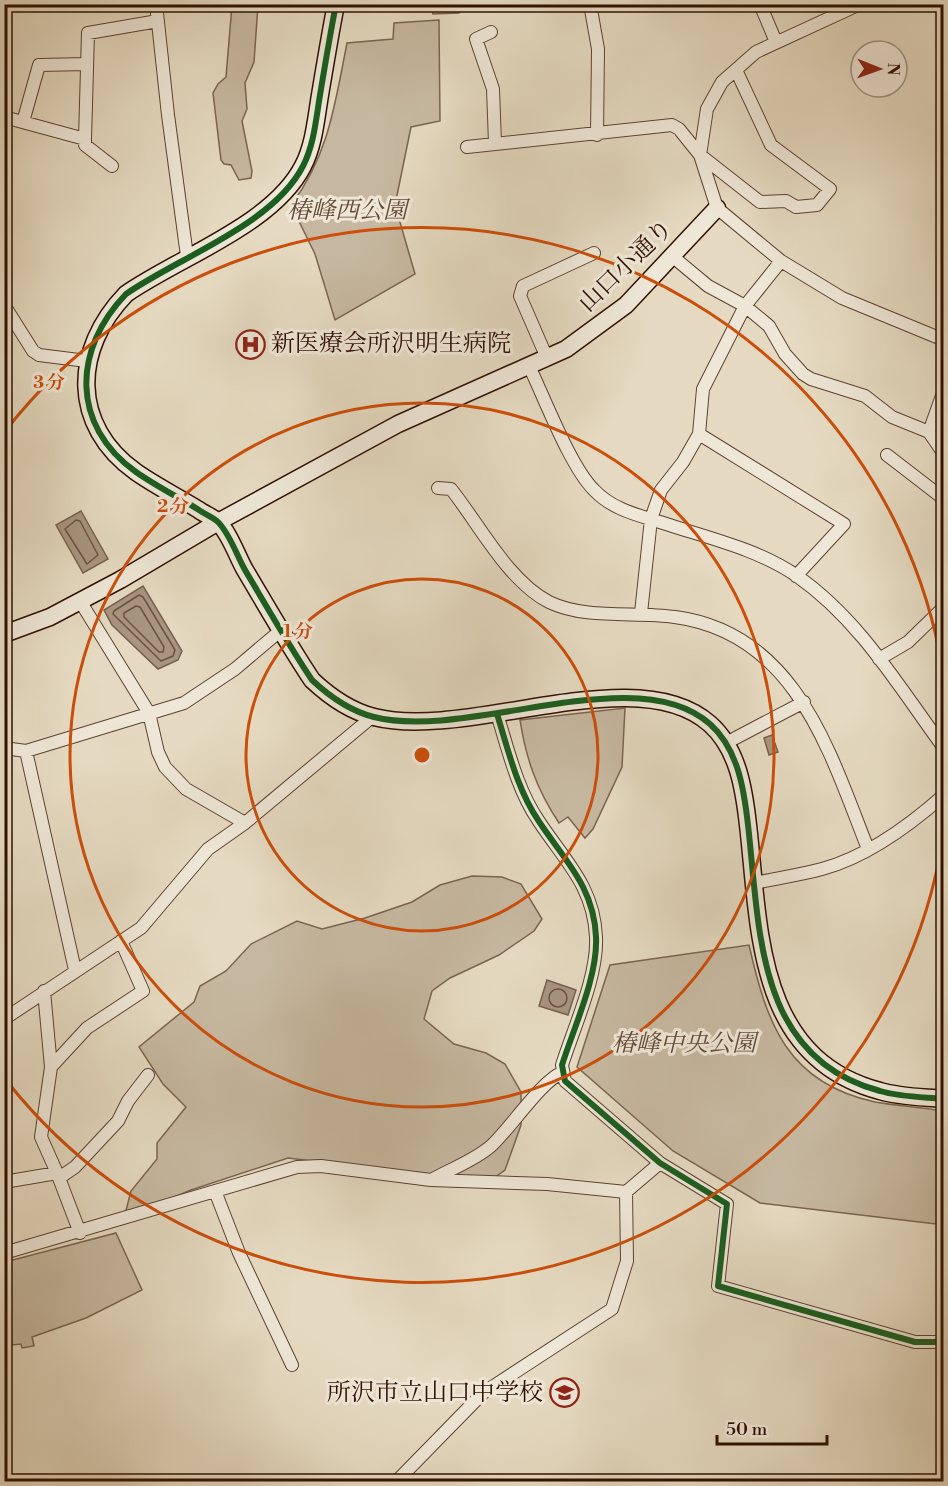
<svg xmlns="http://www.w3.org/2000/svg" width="948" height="1486" viewBox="0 0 948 1486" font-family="'Libre Bodoni','Noto Serif JP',serif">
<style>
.green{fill:#c6b8a0;stroke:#7b6450;stroke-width:1.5}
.water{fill:#a79580;stroke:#77604d;stroke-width:1.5}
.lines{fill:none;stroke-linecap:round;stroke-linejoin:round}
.shore{stroke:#6c5240;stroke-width:1.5}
.street-casing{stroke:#5d4231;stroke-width:14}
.secondary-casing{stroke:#301001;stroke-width:19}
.street{stroke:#eee7d7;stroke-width:12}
.secondary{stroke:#eee7d7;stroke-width:16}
.cycleway-casing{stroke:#eee7d7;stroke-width:10}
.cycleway{stroke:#1b5e20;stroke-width:6}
.ring{fill:none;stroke:#cc4e0a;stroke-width:3}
.labels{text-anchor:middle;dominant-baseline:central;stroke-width:6;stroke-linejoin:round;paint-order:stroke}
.park-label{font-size:24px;font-style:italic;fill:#644b39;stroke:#eee7d7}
.street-label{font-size:24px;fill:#301001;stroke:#eee7d7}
.poi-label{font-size:24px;fill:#301001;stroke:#eee7d7;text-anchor:start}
.centre{fill:#cc4e0a;stroke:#eee7d7;stroke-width:3}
.ring-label{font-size:18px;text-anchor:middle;font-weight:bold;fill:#cc4e0a;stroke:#eee7d7;stroke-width:6;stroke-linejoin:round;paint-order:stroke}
</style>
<rect width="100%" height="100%" fill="#e5dac1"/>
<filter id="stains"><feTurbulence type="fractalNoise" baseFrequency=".00333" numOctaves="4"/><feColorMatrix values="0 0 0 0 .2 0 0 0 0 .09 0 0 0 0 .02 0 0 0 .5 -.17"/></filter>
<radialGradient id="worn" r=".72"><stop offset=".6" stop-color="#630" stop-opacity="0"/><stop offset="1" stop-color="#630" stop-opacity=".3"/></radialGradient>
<path class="green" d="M 232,5 L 258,5 L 254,62 L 245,83 L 247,109 L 242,121 L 252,171 L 251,178 L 239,180 L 231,165 L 224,164 L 221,160 L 213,93 L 218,84 L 226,77 Z
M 431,5 L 431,4 L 468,5 L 459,13 L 433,14 Z
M 439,20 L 440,121 L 411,127 L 395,205 L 415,274 L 335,320 L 315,254 L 291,205 C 329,155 335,103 347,43 L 393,39 L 394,23 Z
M 625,708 L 622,767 L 593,829 L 585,838 L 568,817 L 559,823 C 537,790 526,759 520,720 Z
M 472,876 L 502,877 L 521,884 L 542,919 L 534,931 L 499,955 L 450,978 L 432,991 L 424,1019 L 454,1044 L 486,1053 L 505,1064 L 521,1092 L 521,1125 L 505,1170 L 487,1183 L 288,1158 L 191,1190 L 124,1218 L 131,1191 L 157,1159 L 157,1143 L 186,1107 L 163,1084 L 139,1047 L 194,1002 L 200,986 L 226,971 L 251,944 L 297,921 L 322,929 L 365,918 L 412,902 L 440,885 Z
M 749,945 C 767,1024 787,1083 875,1102 C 897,1106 921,1107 943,1111 L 943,1220 L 936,1224 L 760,1203 L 673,1151 L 577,1067 L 610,965 Z
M 116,1233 L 142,1290 L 86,1318 L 32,1337 L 34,1346 L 22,1348 L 21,1344 L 12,1345 L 9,1327 L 5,1327 L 5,1299 L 10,1298 L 5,1262 Z"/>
<path class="water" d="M 81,511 L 108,559 L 83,573 L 56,525 Z
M 143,586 L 182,651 L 178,660 L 158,669 L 112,625 L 104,610 Z
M 772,735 L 778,752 L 769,755 L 764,738 Z
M 547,980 L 576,990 L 568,1015 L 539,1006 Z"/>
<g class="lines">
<path class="shore" d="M 76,520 L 80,521 L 98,555 L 87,564 L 65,529 Z
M 139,595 L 143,597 L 175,650 L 173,656 L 161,661 L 113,614 L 114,611 Z
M 136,606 L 140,607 L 164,647 L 163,652 L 159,652 L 124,617 L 124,613 Z
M549 998a9 9 0 1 1 18 0a9 9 0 1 1-18 0Z"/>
<defs>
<path id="street" d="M 156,4 L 168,115 L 187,256
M 590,4 L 598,49 L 597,135
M 760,4 L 776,42
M 860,4 L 756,52 L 722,82 L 707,109 L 700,155 L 717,208 L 781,261 L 842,298 L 944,340
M 491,32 L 476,39 L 493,89 L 495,143
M 4,117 L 85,139 L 88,33 L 158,21
M 23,122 L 39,65 L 87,64
M 85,139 L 85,145 L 112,166
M 467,147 L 672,125 L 679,129 L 700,155 L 760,202 L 786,201 L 796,207 L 817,205 L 830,189 L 771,145 L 736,70
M 672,256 L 708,286 L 745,306 L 769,326 L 785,354 L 803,374 L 811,379 L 865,396 L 892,417 L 929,432 L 944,454
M 4,305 L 33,351 L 39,355 L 87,361
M 547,358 L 520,296 L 523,286 L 594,253
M 529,366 C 545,399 570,466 594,490 C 613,510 638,515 663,523 C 708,538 758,549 797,576 C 860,620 899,687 944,748
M 929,432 L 944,390
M 699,434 L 844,524 L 796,576
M 887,455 L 944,499
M 438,488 L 451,489 C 479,524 508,581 549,602 C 586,620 636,611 675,617 C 796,633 830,753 868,849
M 80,601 L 149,713 L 158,752 L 165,767 L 186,789 L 245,823 L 372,717
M 641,613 L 651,519 L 661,490 L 683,462 L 699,434 L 703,389 L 745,306 L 781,261
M 879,659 L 908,642 L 944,607
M 497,714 C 508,749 517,789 538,820 C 564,860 594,886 596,937 C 598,976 574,1027 562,1065 L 565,1081 L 660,1163 L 727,1204 L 718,1286 L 915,1342 L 944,1342
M 726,743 L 804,702
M 4,748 L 26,751 L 184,703 L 235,669 L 280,631
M 26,751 L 75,970
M 755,883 C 777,878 800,875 822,869 C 867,857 909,826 944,795
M 44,991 L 51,1067
M 4,1019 L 141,928 L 208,849 L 245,823
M 57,1173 L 41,1137 L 51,1067 L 87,1028 L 143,991 L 121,941
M 59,1178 L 80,1233
M 433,1179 C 451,1169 475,1160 491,1146 C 509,1130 543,1079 562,1073
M 4,1182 L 57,1173 L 59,1178 L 75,1167 L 118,1121 L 128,1101 L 148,1075
M 215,1191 L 239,1253 L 292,1365
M 4,1253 L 297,1167 L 321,1166 L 431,1180 L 547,1184 L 626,1192 L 660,1163
M 396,1482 L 483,1393 L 612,1309 L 627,1261 L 626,1192"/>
<path id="secondary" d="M 336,4 C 330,35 325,65 320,95 C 316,119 314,145 303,166 C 273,225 179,257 126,294 C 73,349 70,425 136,472 C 156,486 178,497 199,510 C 204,514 213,517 218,522 C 230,534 237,556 245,570 C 267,607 288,644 312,680 C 329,696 350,711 374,717 C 469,741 636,658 710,724 C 738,749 744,789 748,825 C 760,928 755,1058 880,1091 C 900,1097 923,1097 944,1099
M 4,634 L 50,617 L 120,580 L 218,522 L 398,424 L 566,349 L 626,305 L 717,208"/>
</defs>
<use href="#street" class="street-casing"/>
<use href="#secondary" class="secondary-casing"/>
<use href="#street" class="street"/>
<use href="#secondary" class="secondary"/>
<defs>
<path id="cycleway" d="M 336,4 C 330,35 325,65 320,95 C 316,119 314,145 303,166 C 273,225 179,257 126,294 C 73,349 70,425 136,472 C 156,486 178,497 199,510 C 204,514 213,517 218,522 C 230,534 237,556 245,570 C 267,607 288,644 312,680 C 329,696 350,711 374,717 C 469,741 636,658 710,724 C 738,749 744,789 748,825 C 760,928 755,1058 880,1091 C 900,1097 923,1097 944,1099
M 497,714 C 508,749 517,789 538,820 C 564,860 594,886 596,937 C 598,976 574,1027 562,1065 L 565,1081 L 660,1163 L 727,1204 L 718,1286 L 915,1342 L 944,1342"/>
</defs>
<use href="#cycleway" class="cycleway-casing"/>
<use href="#cycleway" class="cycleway"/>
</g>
<g class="ring">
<circle cx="422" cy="755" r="176"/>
<circle cx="422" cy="755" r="352"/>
<path d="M943 838A528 528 0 0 1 6 1080M6 430A528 528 0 0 1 943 672"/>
</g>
<defs>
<symbol id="hospital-ring" viewBox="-11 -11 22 22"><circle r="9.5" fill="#eee7d7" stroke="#8f2418" stroke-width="1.5"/><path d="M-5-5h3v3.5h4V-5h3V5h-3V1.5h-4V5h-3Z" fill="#8f2418"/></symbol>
<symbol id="school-ring" viewBox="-11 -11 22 22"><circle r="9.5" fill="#eee7d7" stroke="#8f2418" stroke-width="1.5"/><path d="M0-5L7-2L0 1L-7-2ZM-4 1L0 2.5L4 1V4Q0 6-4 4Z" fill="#8f2418"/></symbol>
</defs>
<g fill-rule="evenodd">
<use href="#hospital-ring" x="234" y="328" width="33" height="33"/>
<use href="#school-ring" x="548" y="1376" width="33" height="33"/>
</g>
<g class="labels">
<g class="park-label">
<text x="347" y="211">椿峰西公園</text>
<text x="684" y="1044">椿峰中央公園</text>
</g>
<g class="street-label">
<text transform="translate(626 266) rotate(-44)">山口小通り</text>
</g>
<g class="poi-label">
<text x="271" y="344">新医療会所沢明生病院</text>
<text x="543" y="1393" text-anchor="end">所沢市立山口中学校</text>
</g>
</g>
<circle cx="422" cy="755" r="9" class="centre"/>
<g class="ring-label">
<text x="49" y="388">3 分</text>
<text x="173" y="512">2 分</text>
<text x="298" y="637">1 分</text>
</g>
<rect width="948" height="1486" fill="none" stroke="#e5dac1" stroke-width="24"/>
<rect x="6" y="6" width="936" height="1474" fill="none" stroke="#301001" stroke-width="3"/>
<rect x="12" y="12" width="924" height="1462" fill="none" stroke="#301001" stroke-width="1.5"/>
<g transform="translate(879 69) rotate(91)"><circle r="28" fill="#eee7d7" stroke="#a29181" stroke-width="1.5"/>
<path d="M0-4.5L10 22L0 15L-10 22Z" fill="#8f2418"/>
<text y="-9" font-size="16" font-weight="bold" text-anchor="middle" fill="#301001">N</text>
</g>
<path d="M717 1435v9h110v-9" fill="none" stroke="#301001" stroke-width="3"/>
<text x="726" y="1435" font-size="18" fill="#301001" stroke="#eee7d7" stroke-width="4.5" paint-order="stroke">50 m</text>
<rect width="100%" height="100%" filter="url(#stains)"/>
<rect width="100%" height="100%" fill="url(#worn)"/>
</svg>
